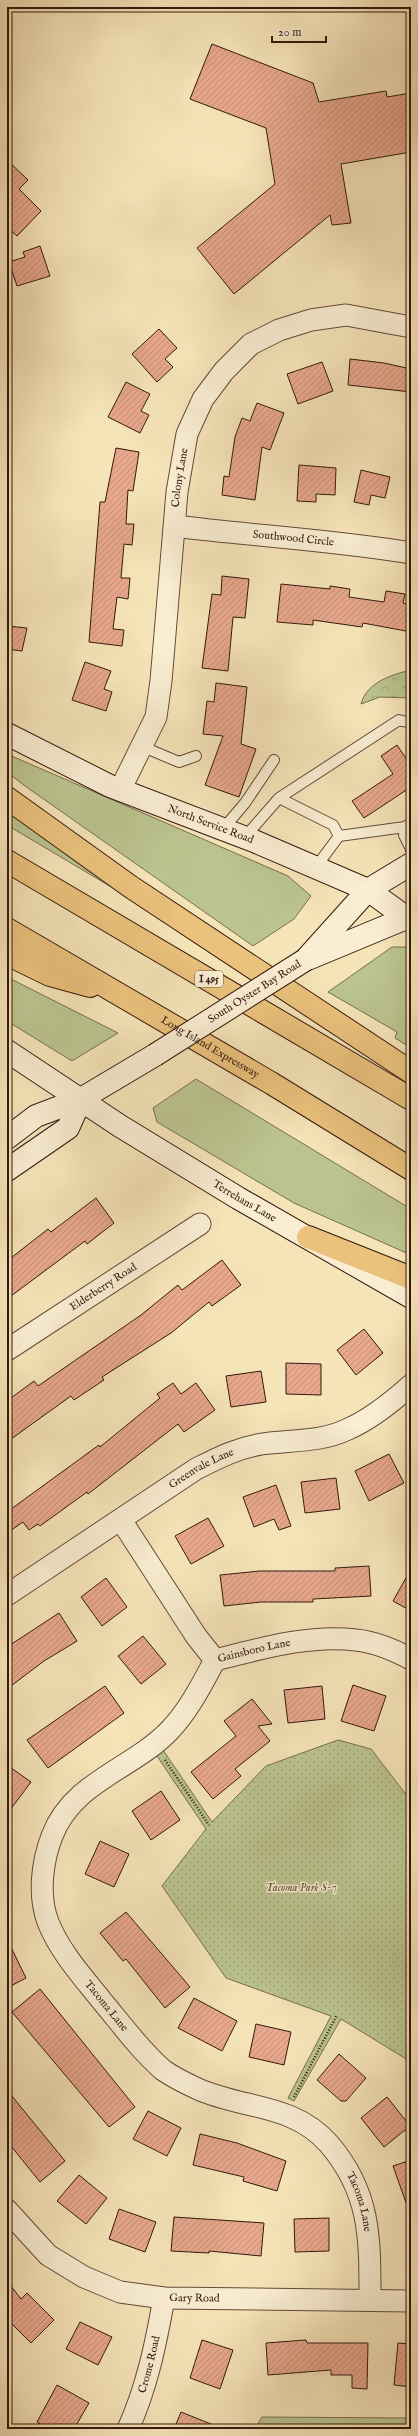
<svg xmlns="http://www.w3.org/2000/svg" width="418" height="2436" viewBox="0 0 418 2436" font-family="'IM FELL English',serif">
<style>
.grass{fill:#bbc490;stroke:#776e4f}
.forest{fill:url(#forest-crowns);stroke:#776e4f}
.park{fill:url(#park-dots);stroke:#776e4f}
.building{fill:url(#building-hatch);stroke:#33180e}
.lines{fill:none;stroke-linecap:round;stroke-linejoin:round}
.lane-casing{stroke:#644b39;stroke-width:12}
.street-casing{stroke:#644b39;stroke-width:23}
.secondary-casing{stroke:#33180e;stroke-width:24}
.highway-casing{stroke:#33180e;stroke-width:24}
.path{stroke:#33180e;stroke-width:2.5;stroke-dasharray:1 2;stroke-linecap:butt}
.lane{stroke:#f9edd2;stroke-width:10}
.street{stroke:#f9edd2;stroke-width:21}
.secondary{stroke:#f9edd2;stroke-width:22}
.highway{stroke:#ebc27c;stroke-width:22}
.secondary-bridge-casing{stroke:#33180e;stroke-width:24;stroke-linecap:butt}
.secondary-bridge{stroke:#f9edd2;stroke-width:22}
.labels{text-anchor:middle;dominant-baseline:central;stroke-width:3;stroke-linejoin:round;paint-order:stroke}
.shield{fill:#f9edd2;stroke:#6e5849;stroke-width:1}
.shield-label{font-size:10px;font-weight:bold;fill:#33180e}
.street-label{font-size:11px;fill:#33180e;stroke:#f9edd2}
.park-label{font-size:11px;font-style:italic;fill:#5c4c35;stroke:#f9edd2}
</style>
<defs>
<pattern id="forest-crowns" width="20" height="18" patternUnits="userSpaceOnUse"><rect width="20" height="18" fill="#bbc490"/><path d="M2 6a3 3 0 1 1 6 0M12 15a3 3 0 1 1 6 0" fill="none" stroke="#a1a87b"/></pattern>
<pattern id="park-dots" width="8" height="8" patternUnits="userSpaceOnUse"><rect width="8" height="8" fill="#bbc490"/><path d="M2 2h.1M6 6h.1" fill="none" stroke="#a1a87b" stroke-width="1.8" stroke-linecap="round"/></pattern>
<pattern id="building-hatch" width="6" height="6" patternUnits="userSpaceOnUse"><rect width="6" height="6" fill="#e8a88e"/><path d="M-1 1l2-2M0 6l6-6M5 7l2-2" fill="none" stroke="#c79079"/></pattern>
</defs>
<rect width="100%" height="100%" fill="#f6e4b9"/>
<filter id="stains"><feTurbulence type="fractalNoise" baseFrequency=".005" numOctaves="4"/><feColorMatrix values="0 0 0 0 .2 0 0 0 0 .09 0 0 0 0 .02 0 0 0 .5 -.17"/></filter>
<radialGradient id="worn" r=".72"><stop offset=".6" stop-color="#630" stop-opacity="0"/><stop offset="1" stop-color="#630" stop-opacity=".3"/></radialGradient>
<path class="grass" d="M 7,754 L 288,876 L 311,896 L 294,919 L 253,946 L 25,786 L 7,772 Z
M 7,805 L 128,897 L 7,825 Z
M 392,947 L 411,947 L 411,1048 L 395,1038 L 397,1032 L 328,992 Z
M 7,977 L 118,1033 L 72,1061 L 7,1021 Z
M 196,1079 L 411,1209 L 411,1255 L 294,1203 L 157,1122 L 153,1108 Z"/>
<path class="forest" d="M 411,670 L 411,698 L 380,697 L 361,704 C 367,682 391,675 411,670 Z
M 262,2417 L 411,2418 L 411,2429 L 255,2429 Z"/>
<path class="park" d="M 338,1740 L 371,1749 L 411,1801 L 411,2062 L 341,2019 L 294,2101 L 288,2098 L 331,2016 L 226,1978 L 162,1886 L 206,1829 L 155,1753 L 163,1750 L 212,1822 L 266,1766 Z"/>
<path class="building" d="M 212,44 L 313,83 L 319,102 L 386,91 L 387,97 L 411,93 L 411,152 L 341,164 L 351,223 L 332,225 L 330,215 L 234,294 L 197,248 L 275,184 L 266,128 L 190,99 Z
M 7,160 L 28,180 L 19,189 L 41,211 L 17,236 L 7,227 Z
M 40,246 L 50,276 L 17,286 L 9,262 L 25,257 L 23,252 Z
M 159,329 L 177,348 L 165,359 L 173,367 L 157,382 L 132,354 Z
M 350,359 L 384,363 L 411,369 L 411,392 L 348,385 Z
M 322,362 L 333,391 L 298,404 L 287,374 Z
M 126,382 L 150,394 L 141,411 L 149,415 L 140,433 L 108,417 Z
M 257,403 L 284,413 L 270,450 L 262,447 L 255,500 L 222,495 L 224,476 L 229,477 L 235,437 L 242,418 L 250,421 Z
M 116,448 L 139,452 L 133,491 L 128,490 L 126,524 L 134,524 L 132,545 L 124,544 L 121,578 L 130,578 L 128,599 L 117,597 L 113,629 L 124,630 L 122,646 L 89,642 L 100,502 L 105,502 Z
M 299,465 L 336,468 L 335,495 L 316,494 L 316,502 L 297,501 Z
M 361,470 L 390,477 L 385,498 L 371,495 L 369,505 L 354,502 Z
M 222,576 L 249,579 L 245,618 L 233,617 L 228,671 L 202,668 L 212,594 L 221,595 Z
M 281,584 L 330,589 L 330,586 L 350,589 L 349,597 L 384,602 L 386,591 L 405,594 L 403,603 L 411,605 L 411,632 L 363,623 L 362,627 L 313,620 L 313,625 L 277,622 Z
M 7,626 L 27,628 L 22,651 L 7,649 Z
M 85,662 L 111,671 L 104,689 L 112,692 L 106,711 L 72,700 Z
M 216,683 L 247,687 L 241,744 L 256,749 L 239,797 L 205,785 L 223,736 L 203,734 L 207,701 L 214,702 Z
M 397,745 L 411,766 L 411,787 L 364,818 L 352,801 L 393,774 L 381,756 Z
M 96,1198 L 114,1223 L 87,1244 L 85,1241 L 7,1299 L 7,1261 L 48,1229 L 51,1232 Z
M 222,1260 L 241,1285 L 212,1306 L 209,1302 L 171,1333 L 102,1377 L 104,1380 L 74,1400 L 71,1396 L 7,1442 L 7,1401 L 34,1381 L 38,1386 L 141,1315 L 178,1285 L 182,1290 Z
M 364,1329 L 383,1353 L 356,1375 L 337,1350 Z
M 286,1363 L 321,1364 L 321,1395 L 286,1394 Z
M 261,1371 L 266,1402 L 231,1407 L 226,1376 Z
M 173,1383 L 181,1394 L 196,1383 L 215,1410 L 184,1432 L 178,1424 L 88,1494 L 87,1492 L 40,1526 L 38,1524 L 29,1530 L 23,1522 L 7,1533 L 7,1512 L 99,1445 L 100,1447 L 160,1398 L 157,1394 Z
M 389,1454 L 404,1483 L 369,1501 L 355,1471 Z
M 336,1478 L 340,1509 L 305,1513 L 301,1482 Z
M 276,1485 L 291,1526 L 279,1530 L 274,1519 L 254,1527 L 243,1497 Z
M 208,1518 L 224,1546 L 191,1564 L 175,1536 Z
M 369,1566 L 371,1596 L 313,1599 L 313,1602 L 261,1602 L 224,1606 L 220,1575 L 260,1571 L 335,1571 L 335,1568 Z
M 411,1569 L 411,1611 L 393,1601 Z
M 106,1578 L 127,1607 L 102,1626 L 81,1597 Z
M 59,1613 L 77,1641 L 44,1661 L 7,1689 L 7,1647 Z
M 143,1636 L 166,1664 L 141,1684 L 118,1656 Z
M 353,1685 L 386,1696 L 374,1731 L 341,1721 Z
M 105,1686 L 124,1713 L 48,1768 L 27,1740 Z
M 322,1686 L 325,1719 L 288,1723 L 284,1690 Z
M 252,1699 L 272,1724 L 258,1726 L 270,1741 L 235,1769 L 241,1776 L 213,1799 L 191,1772 L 236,1736 L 224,1721 Z
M 7,1765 L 31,1782 L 7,1814 Z
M 161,1791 L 180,1820 L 151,1840 L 132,1811 Z
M 100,1841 L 129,1854 L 114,1887 L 85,1874 Z
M 126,1912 L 190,1987 L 165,2008 L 126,1959 L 123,1961 L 100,1933 Z
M 7,1939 L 26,1978 L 7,1988 Z
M 40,1989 L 135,2107 L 109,2127 L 12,2012 Z
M 194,1998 L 237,2021 L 222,2051 L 178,2028 Z
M 256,2024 L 291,2032 L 284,2065 L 249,2057 Z
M 339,2054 L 366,2078 L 346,2101 L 341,2101 L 317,2080 Z
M 7,2090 L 65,2161 L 40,2182 L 7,2141 Z
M 387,2097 L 410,2126 L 384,2147 L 361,2118 Z
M 148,2111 L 181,2128 L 167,2156 L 133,2139 Z
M 200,2134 L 237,2143 L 286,2161 L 277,2191 L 243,2181 L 244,2177 L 193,2165 Z
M 411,2160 L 411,2211 L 409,2211 L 393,2166 Z
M 79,2175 L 107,2198 L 86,2224 L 57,2201 Z
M 119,2209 L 156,2222 L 145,2252 L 109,2239 Z
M 174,2217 L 264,2223 L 261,2256 L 209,2251 L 209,2253 L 171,2251 Z
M 329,2218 L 329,2251 L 295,2252 L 294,2219 Z
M 7,2281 L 21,2299 L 27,2293 L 54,2320 L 31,2343 L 7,2319 Z
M 80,2322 L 112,2337 L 98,2365 L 66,2349 Z
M 202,2340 L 233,2350 L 220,2389 L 190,2378 Z
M 306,2340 L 307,2343 L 368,2343 L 367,2389 L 352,2388 L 352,2375 L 331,2375 L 331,2370 L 268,2375 L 266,2343 Z
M 398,2343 L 411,2344 L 411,2387 L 394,2385 Z
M 57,2385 L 89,2403 L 74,2429 L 49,2429 L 37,2422 Z
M 181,2412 L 221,2428 L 221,2429 L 174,2429 Z"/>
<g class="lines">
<defs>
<path id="lane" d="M 141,746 L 179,762 L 196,756
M 279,798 L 333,825 L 339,836 L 316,867
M 411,823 L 405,827 L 404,835 L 411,849
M 223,829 L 245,803 L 274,760
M 339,836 L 405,827
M 245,837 L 279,798 L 399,720 L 411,723"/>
<g id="street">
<path id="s1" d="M 175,526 C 254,536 333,540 411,553"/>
<path id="s2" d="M 120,790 L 156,717 L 161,681 L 177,492 L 187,434 L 203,399 L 224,371 L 251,344 L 279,330 L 311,320 L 346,315 L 411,327"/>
<path id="s3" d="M 7,1350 L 200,1224"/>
<path id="s4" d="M 121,1520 L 196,1636 L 215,1660 C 259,1649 311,1634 356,1640 C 376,1642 394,1650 411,1659"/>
<path id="s5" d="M 7,1595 L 196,1469 C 218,1458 237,1448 262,1444 C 289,1440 321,1442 346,1430 C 370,1420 392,1402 411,1385"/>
<path id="s6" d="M 215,1660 C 202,1684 189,1710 170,1730 C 133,1769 73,1781 52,1836 C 42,1862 38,1895 48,1922 C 60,1952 82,1976 102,2001 C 122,2025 140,2050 163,2070 C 173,2077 187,2084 198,2089 C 242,2109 293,2103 329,2144 C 371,2193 370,2239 370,2300"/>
<path id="s7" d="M 7,2210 L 48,2255 L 84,2277 L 120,2292 L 164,2298 L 411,2301"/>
<path id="s8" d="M 128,2429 C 147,2387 156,2343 164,2298"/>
</g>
<g id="secondary">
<path id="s9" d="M 7,734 L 110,786 L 254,841 L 368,890 L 411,921"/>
<path d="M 310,958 L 411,916"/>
<path d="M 305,960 L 368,890 L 411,864"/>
<path id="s10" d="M 7,1051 L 120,1126 L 238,1198 L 411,1297"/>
<path d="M 7,1138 L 36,1116 L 81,1099 L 155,1055"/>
<path d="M 7,1170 L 68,1128 L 81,1099"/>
</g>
<g id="highway">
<path d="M 7,798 L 131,887 L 411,1072"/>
<path d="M 7,861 L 411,1099"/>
<path id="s11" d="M 7,929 L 271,1083 L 411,1169"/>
<path d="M 7,954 L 50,975 L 90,986"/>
<path d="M 308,1237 L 411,1278"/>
</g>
</defs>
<use href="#lane" class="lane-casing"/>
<use href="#street" class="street-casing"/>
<use href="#secondary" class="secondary-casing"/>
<use href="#highway" class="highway-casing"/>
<path class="path" d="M 165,1760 L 209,1825
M 294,2097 L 337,2015"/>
<use href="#lane" class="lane"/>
<use href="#street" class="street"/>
<use href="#secondary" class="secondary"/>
<use href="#highway" class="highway"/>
<defs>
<g id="secondary-bridge">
<path id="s12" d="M 155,1055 L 305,960"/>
</g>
</defs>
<use href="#secondary-bridge" class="secondary-bridge-casing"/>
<use href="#secondary-bridge" class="secondary-bridge"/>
</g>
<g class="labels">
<rect class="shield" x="195" y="971" width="28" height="16" rx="3"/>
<g class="shield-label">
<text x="209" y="979">I 495</text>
</g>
<g class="street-label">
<text stroke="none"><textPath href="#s2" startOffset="322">Colony Lane</textPath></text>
<text stroke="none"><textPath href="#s1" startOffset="119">Southwood Circle</textPath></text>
<text stroke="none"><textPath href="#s9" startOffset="223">North Service Road</textPath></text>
<text stroke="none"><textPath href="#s12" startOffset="118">South Oyster Bay Road</textPath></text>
<text stroke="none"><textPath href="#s11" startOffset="235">Long Island Expressway</textPath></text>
<text stroke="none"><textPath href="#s10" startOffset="281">Terrehans Lane</textPath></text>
<text stroke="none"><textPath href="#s3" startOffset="115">Elderberry Road</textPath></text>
<text stroke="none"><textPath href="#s5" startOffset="232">Greenvale Lane</textPath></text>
<text stroke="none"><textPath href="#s4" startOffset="209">Gainsboro Lane</textPath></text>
<text stroke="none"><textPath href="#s6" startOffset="435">Tacoma Lane</textPath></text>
<text stroke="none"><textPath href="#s6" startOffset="771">Tacoma Lane</textPath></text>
<text stroke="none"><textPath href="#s7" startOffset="217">Gary Road</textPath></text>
<text stroke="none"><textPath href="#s8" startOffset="68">Crome Road</textPath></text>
</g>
<g class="park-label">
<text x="301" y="1888">Tacoma Park S-7</text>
</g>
</g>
<rect width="418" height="2436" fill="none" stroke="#f6e4b9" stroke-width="24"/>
<rect x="8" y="8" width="402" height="2420" fill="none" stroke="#33180e" stroke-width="2"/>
<rect x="12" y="12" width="394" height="2412" fill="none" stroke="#33180e"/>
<path d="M272 36v6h54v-6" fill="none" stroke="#33180e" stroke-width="2"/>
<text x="278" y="36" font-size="12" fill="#33180e" stroke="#f9edd2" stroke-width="3" paint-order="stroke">20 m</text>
<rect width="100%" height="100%" filter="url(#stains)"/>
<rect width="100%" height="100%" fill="url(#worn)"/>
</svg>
